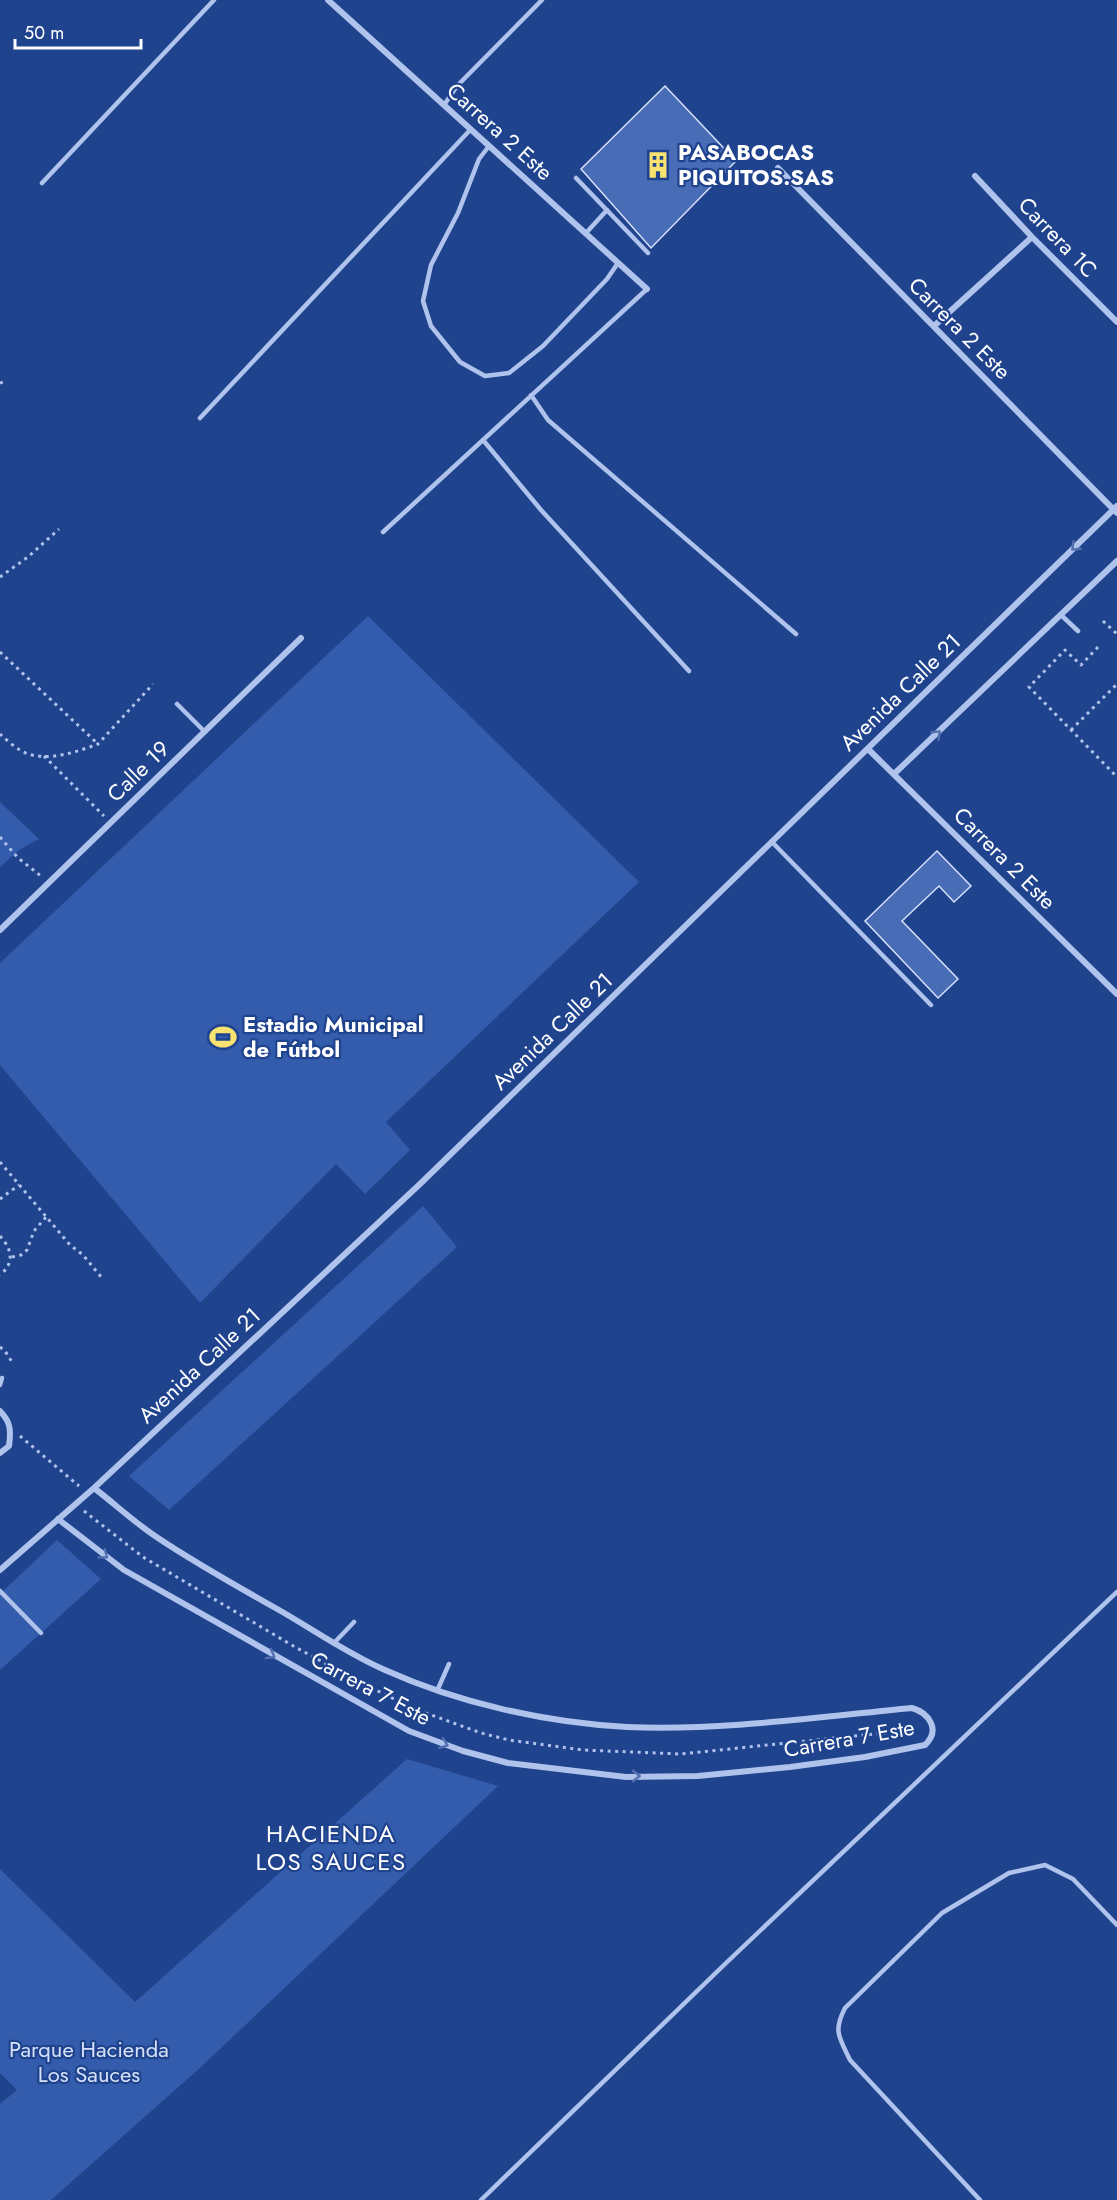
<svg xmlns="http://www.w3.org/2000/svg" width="1117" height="2200" viewBox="0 0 1117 2200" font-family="Jost,sans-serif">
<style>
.green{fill:#345cac}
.building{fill:#496cb6;stroke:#d5e1f9;stroke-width:1.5}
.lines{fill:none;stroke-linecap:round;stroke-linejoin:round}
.path{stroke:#afc3ec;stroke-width:3;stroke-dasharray:3 4.5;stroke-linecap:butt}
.service{stroke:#afc3ec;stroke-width:4.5}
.minor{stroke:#afc3ec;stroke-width:6}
.oneway{stroke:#5270af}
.labels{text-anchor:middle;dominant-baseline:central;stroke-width:4.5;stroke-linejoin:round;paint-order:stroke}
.street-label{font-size:22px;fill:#fff;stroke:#20438e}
.poi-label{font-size:22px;font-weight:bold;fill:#fff;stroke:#20438e;text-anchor:start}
.park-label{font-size:22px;fill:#d5e1f9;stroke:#20438e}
.neighbourhood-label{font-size:24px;letter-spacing:1.5px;fill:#fff;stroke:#20438e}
</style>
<rect width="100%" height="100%" fill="#20438e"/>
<path class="green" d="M 368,616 L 639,882 L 386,1122 L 410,1150 L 365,1194 L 336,1164 L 200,1303 L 0,1065 L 0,963 Z
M 0,802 L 39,839 L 19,850 L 0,867 Z
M 423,1206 L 457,1247 L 169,1510 L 129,1476 Z
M 57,1540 L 101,1579 L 0,1670 L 0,1594 Z
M 407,1759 L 498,1786 L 202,2066 L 51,2200 L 0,2200 L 0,2104 L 17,2090 L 0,2073 L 0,1869 L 135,2002 Z"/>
<path class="building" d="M 665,86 L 736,161 L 651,248 L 581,169 Z
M 937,851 L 971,886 L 954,902 L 939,886 L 902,921 L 958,979 L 938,998 L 865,921 Z"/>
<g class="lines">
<path class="path" d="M 0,383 L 6,381
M 0,577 L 28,557 L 59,529
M 1103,621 L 1117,634
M 1098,647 L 1081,665 L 1065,650 L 1029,687 L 1117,777
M 0,652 L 98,744
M 1071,730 L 1117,684
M 0,734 C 8,741 17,750 28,754 C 51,761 76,752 98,744 L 153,684
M 44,756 L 104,816
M 0,837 L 18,858 L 41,876
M 0,1162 L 70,1245 L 83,1255 L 102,1278
M 0,1199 L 19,1185
M 0,1236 C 12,1249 15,1263 0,1275
M 12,1257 L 21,1255 L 27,1250 L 34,1231 L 46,1217
M 0,1347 L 5,1351 L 12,1362
M 20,1436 L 79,1486
M 84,1511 L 143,1557 L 295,1647 L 360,1682 L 412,1708 L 481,1733 L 509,1740 L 583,1750 L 681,1754 L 893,1732"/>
<path class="service" d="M 444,105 L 457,86 L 542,0
M 489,146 L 479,159 L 458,213 L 431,265 L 423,301 L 431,326 L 460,362 L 485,376 L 509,373 L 543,346 L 607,279 L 618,263
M 576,178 L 648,253
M 42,183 L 214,0
M 586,233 L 607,210
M 531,395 L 548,420 L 796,634
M 200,418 L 471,129
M 483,440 L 541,510 L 689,671
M 383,532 L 647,289
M 1061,615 L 1078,631
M 177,704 L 205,732
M 772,842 L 931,1005
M 0,1385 L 2,1378
M 0,1591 L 41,1633
M 334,1643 L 354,1622
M 437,1691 L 449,1664
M 481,2200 L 725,1964 L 1117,1592
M 980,2200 L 850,2060 C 839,2037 833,2031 845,2008 L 942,1913 L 1009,1873 L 1045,1865 L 1073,1879 L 1117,1925"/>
<path class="minor" d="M 328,0 L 647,289
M 778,168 L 1117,513
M 975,176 L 1032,237 L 1117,322
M 934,326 L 1032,237
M 868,749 L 1117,994
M 894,774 L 1117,561
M 0,930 L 301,638
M 0,1411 C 11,1422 11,1431 9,1446 L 0,1453
M 58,1519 L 124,1570 L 409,1731 L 463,1751 L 508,1763 L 626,1777 L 698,1776 L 790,1767 L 865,1757 L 925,1745 C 941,1730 929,1713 912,1708 C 818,1717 721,1731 627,1727 C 547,1723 458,1703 385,1670 C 348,1654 314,1630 279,1610 C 238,1587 197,1564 158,1538 C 135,1523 115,1504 94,1488
M 0,1570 L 94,1488 L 420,1184 L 1117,506"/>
</g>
<defs><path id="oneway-chevron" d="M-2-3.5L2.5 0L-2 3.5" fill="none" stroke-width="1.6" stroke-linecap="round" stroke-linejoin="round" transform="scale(1.5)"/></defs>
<g class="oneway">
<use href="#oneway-chevron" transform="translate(1075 547) rotate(136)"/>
<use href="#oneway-chevron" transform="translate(937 734) rotate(-44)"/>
<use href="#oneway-chevron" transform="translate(104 1555) rotate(37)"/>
<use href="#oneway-chevron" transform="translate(271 1655) rotate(29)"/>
<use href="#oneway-chevron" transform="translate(444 1744) rotate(20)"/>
<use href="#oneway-chevron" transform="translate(636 1776)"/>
</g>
<defs>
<symbol id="building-bare" viewBox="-9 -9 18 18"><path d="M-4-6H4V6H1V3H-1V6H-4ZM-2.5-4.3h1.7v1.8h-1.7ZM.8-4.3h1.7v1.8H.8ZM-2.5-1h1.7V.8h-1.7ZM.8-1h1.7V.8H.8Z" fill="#f9e370" stroke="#20438e" stroke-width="2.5" paint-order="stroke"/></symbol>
<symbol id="stadium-bare" viewBox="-9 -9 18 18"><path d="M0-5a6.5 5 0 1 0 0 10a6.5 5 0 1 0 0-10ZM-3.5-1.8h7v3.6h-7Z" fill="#f9e370" stroke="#20438e" stroke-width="2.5" paint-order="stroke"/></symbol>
</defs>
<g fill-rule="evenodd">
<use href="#building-bare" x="639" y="146" width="38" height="38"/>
<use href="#stadium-bare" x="204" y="1018" width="38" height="38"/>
</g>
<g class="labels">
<g class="street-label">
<text transform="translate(500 131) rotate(42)">Carrera 2 Este</text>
<text transform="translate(1058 237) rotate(46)">Carrera 1C</text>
<text transform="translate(960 328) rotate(45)">Carrera 2 Este</text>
<text transform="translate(900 692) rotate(-44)">Avenida Calle 21</text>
<text transform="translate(138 771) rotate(-44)">Calle 19</text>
<text transform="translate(1005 858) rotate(45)">Carrera 2 Este</text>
<text transform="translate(552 1031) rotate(-44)">Avenida Calle 21</text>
<text transform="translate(199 1365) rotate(-43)">Avenida Calle 21</text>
<text transform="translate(371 1688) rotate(28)">Carrera 7 Este</text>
<text transform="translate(849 1738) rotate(-10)">Carrera 7 Este</text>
</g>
<g class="poi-label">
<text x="678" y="152">PASABOCAS<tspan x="678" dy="25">PIQUITOS.SAS</tspan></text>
<text x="243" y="1024">Estadio Municipal<tspan x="243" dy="25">de Fútbol</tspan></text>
</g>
<g class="park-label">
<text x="89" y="2049">Parque Hacienda<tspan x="89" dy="25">Los Sauces</tspan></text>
</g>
<g class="neighbourhood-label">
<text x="331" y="1833">HACIENDA<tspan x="331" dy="28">LOS SAUCES</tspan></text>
</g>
</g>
<path d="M15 39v9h126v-9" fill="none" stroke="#ffffff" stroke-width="3"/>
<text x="24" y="39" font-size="18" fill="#ffffff" stroke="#20438e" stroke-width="4.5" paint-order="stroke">50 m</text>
</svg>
